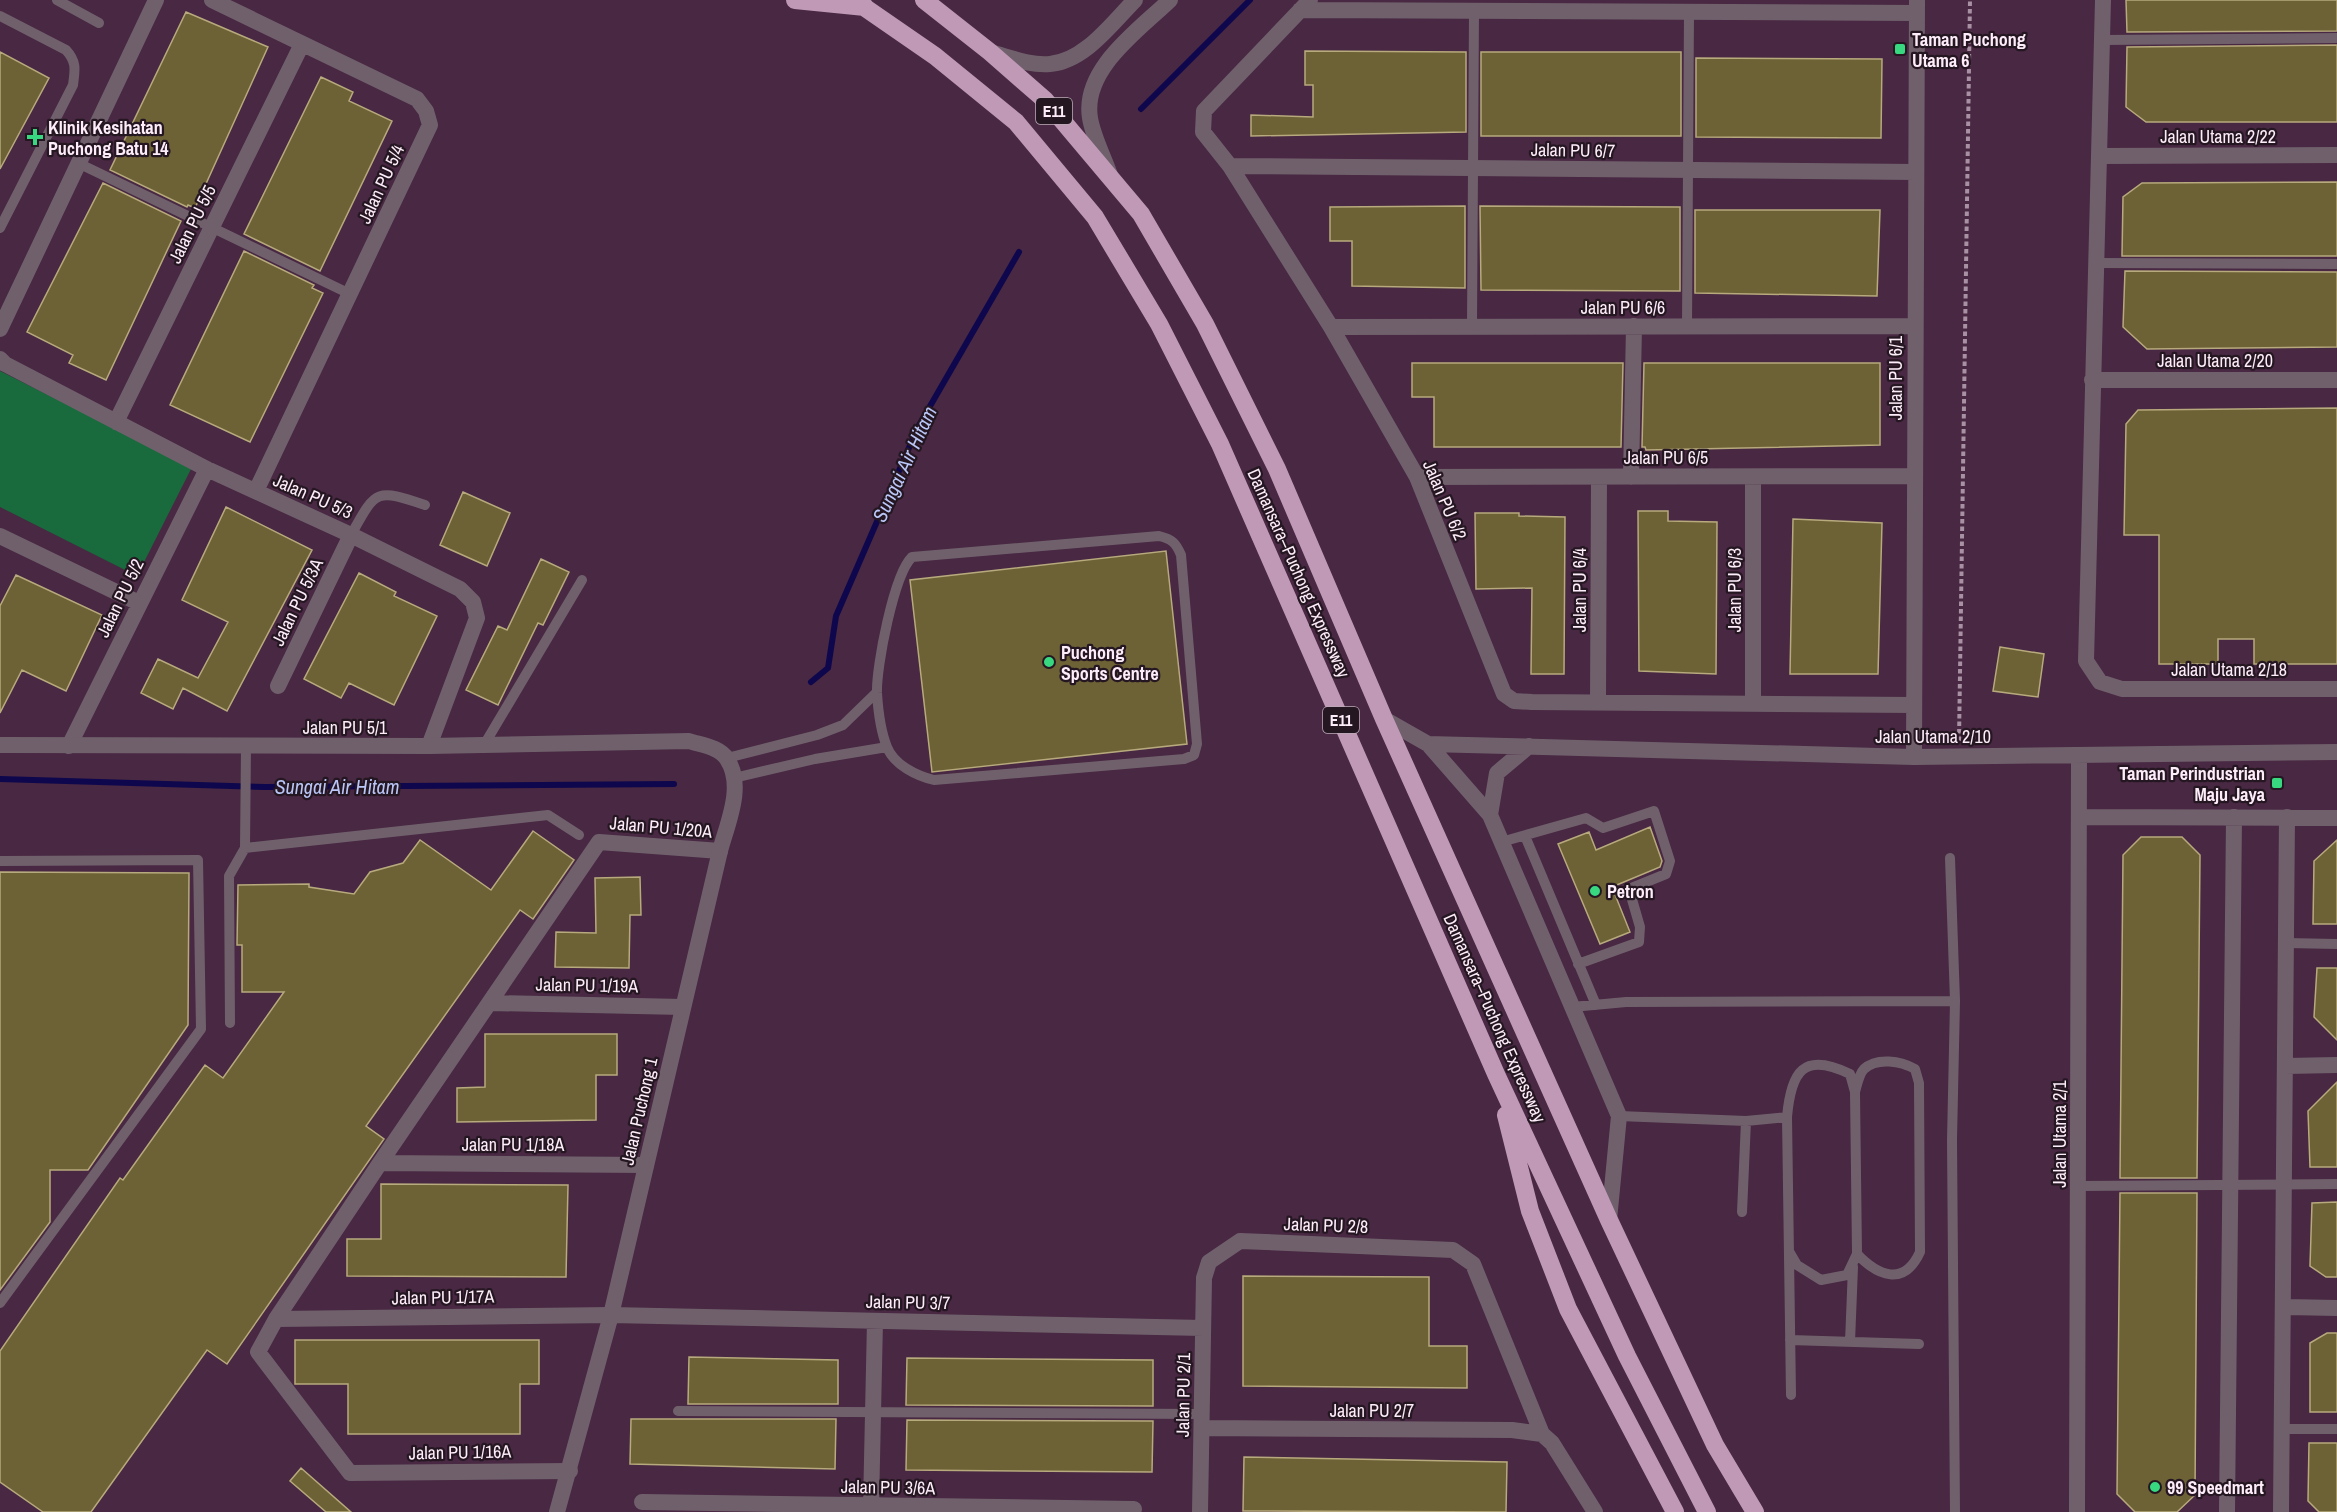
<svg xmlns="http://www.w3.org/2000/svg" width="2337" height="1512" viewBox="0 0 2337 1512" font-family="'Archivo Narrow',sans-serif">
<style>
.green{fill:#196a3d}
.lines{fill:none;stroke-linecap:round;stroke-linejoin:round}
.stream{stroke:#0e074d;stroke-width:6}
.building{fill:#6d6136;stroke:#b7aa7d;stroke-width:1.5}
.path{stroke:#a991a4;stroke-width:4;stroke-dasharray:4.5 3;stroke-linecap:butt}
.service{stroke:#70606c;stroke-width:10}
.minor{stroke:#70606c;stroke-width:16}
.tertiary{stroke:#70606c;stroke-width:16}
.motorway{stroke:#c099b7;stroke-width:18}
.poi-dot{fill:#37d880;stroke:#251722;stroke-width:2}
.labels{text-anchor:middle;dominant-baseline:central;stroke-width:4.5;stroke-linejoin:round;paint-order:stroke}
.shield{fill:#251722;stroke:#bcacb8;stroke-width:1.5}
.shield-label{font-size:16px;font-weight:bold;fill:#fdecf9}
.poi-label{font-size:18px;font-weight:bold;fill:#fdecf9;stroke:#251722;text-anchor:start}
.street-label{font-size:18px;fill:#fdecf9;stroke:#251722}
.water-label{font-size:20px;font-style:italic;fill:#bac6f7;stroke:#251722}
</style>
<rect width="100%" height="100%" fill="#482842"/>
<path class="green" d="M 0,371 L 192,467 L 137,576 L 0,507 Z"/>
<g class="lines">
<path class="stream" d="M 1141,109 L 1250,0
M 811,682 L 828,668 L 836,616 L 918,427 L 1019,252
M 0,779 L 265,787 L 674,784"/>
</g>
<path class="building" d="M 2126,0 L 2337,0 L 2337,31 L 2127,32 Z
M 186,12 L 268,47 L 195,208 L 188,205 L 187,207 L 110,170 Z
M 2337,45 L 2337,122 L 2146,122 L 2126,107 L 2127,47 Z
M 1305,51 L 1466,52 L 1466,132 L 1251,136 L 1251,115 L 1313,117 L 1313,85 L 1305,85 Z
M 0,52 L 49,78 L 0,169 Z
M 1481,52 L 1681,52 L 1681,136 L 1481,136 Z
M 1696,58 L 1882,59 L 1881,138 L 1696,137 Z
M 321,77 L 353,92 L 349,101 L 392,121 L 320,271 L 244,234 Z
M 2337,182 L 2337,256 L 2122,256 L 2123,197 L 2142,183 Z
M 103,183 L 181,221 L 106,380 L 69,363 L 73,355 L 27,332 Z
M 1465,206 L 1465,288 L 1352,286 L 1352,241 L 1330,241 L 1330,207 Z
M 1480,206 L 1680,207 L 1680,291 L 1481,290 Z
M 1695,210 L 1880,210 L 1877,296 L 1695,293 Z
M 244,251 L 314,285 L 312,288 L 323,293 L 250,442 L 170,405 Z
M 2125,271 L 2337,272 L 2337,347 L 2147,349 L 2123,327 Z
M 1412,363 L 1623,363 L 1621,447 L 1434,447 L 1434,397 L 1412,397 Z
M 1644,363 L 1880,363 L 1880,445 L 1646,450 L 1645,447 L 1642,447 Z
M 2337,408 L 2337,664 L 2254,664 L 2254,639 L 2218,639 L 2218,664 L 2159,664 L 2159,535 L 2124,535 L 2126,424 L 2138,410 Z
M 463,492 L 510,513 L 487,566 L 440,545 Z
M 226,507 L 312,550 L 227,711 L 183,688 L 173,709 L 141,693 L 158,659 L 198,678 L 228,622 L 182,600 Z
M 1638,511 L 1668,511 L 1668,521 L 1717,522 L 1716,674 L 1639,671 Z
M 1475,513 L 1519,513 L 1519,516 L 1565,517 L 1564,674 L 1531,674 L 1532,588 L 1476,589 Z
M 1793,519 L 1882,523 L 1878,674 L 1790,674 Z
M 1166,551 L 1187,744 L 932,772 L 910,580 Z
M 541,559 L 569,572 L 543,625 L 538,623 L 498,705 L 466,690 L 498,626 L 507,630 Z
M 359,573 L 396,592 L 394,596 L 437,616 L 394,705 L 349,683 L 341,698 L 304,679 Z
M 16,575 L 102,615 L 66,691 L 22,670 L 0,713 L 0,606 Z
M 2000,647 L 2044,654 L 2038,697 L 1993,691 Z
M 1650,827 L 1662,861 L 1660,867 L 1612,887 L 1630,932 L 1600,944 L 1558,844 L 1589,832 L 1596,850 Z
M 533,831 L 574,860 L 533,919 L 520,910 L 366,1126 L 384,1139 L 227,1364 L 207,1350 L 91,1512 L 43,1512 L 0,1482 L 0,1351 L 120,1178 L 123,1180 L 205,1065 L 223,1078 L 284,992 L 242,992 L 242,945 L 237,945 L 238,885 L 309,884 L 309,887 L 354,894 L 370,872 L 403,863 L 420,840 L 491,890 Z
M 2141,837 L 2182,837 L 2200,855 L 2197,1178 L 2120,1178 L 2123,855 Z
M 2337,840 L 2337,924 L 2313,924 L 2314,861 Z
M 0,872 L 189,873 L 188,1025 L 88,1170 L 50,1170 L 50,1222 L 0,1290 Z
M 640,877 L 641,915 L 630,915 L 629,968 L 555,967 L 556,932 L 596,933 L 595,878 Z
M 2317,968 L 2337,968 L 2337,1040 L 2314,1017 Z
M 485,1034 L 617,1034 L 617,1075 L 596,1075 L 596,1120 L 457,1122 L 457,1088 L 485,1087 Z
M 2337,1082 L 2337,1167 L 2310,1167 L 2308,1111 Z
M 381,1184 L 568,1185 L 566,1277 L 347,1276 L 347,1239 L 381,1239 Z
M 2120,1193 L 2197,1193 L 2195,1495 L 2177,1512 L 2135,1512 L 2117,1494 Z
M 2337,1202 L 2337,1277 L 2326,1277 L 2310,1266 L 2312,1203 Z
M 1243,1276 L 1429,1277 L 1429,1346 L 1467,1346 L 1467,1388 L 1243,1386 Z
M 2327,1333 L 2337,1333 L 2337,1412 L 2310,1412 L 2310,1343 Z
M 295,1340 L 539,1340 L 539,1384 L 520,1384 L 520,1434 L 348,1434 L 348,1384 L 295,1384 Z
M 689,1357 L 838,1360 L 838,1404 L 688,1404 Z
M 907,1358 L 1153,1360 L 1153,1406 L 906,1405 Z
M 631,1419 L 836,1419 L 835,1469 L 630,1464 Z
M 907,1420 L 1153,1421 L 1152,1472 L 906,1470 Z
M 2309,1443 L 2337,1443 L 2337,1512 L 2319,1512 L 2308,1501 Z
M 1244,1457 L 1507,1462 L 1506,1512 L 1243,1511 Z
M 301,1468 L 351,1512 L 326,1512 L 290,1481 Z"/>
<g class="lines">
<path class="path" d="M 1959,741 L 1970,0"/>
<path class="service" d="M 57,0 L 99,23
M 0,16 L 66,50 C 77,62 75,70 73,85 L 0,228
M 2102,40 L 2337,38
M 80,164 L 350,294
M 2096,263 L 2337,264
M 1472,326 L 1474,11
M 1687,326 L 1689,12
M 351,535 C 376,490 375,488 425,505
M 1159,536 C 1172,539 1176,543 1181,555 L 1197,744 L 1194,755 L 1184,759 L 934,780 C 917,776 894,765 887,747 C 881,732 878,709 877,693 C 876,667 894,574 912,557 Z
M 484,745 L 582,580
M 246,746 L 245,848 L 548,815 L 579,835
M 727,758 L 817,735 L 843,725 L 877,692
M 734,778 L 815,759 L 887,747
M 1525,836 L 1596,1005
M 1501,842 L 1586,818 L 1603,828 L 1654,811 L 1670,861 L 1666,874 L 1629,889 L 1640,927 L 1639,942 L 1578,964
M 1950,858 L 1955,1001
M 0,861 L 198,860 L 201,1029 L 0,1303
M 2286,943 L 2337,944
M 1572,1007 L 1626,1002 L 1955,1001 L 1952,1140 L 1955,1512
M 230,1023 L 229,876 L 245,848
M 1855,1092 C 1857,1085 1859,1074 1864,1069 C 1877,1057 1901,1061 1915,1069 L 1919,1083 L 1920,1252 C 1904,1287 1878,1276 1857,1254
M 1619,1116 L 1746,1121 L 1787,1117
M 2078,1186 L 2337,1184
M 1742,1212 L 1746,1121
M 1790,1253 L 1797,1265 L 1821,1280 L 1847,1275 L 1857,1254 L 1855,1092 L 1850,1074 C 1803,1051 1791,1072 1787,1117 L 1791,1395
M 1790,1340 L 1919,1344
M 1850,1342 L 1853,1267
M 678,1411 L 1202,1414
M 2282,1429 L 2337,1429"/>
<path class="minor" d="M 212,0 L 417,99 L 426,111 L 430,125 L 256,491
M 1310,0 L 1204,111 L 1203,132 L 1230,166 L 1331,327 L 1417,477 L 1504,694 L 1514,701 L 1532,702 L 1913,705
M 2103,0 L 2086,661 L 2100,682 L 2122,689 L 2337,689
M 1300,10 L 1917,13
M 2099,156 L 2337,155
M 1230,166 L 1916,172
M 1331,327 L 1915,326
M 0,329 L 156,0
M 0,359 L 5,364 L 207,469 L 351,535 L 460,589 L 473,602 L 477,618 L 429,746
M 2092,380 L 2337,380
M 116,422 L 302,44
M 1417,477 L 1915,476
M 1631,477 L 1634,326
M 0,536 L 139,603
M 278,686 L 351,535
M 1598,703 L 1599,477
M 1753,704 L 1753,477
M 1384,719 L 1428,744 L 1914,757 L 2337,752
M 1428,744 L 1490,815 L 1619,1116 L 1609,1220
M 69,746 L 207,469
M 1914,757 L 1917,0
M 1490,815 L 1497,773 L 1529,746
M 2080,817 L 2337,818
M 490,1003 L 683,1007
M 2285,1066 L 2337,1065
M 380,1163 L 646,1165
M 2283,1307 L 2337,1308
M 276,1319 L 611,1315 L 1203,1328
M 1202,1428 L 1512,1430 L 1542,1434
M 570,1471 L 350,1473 L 258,1352 L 276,1319 L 380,1163 L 599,842 L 720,851
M 642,1502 L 1134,1509
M 871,1506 L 875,1321
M 1200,1512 L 1204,1278 L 1209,1262 L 1240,1241 L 1453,1250 L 1473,1264 L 1542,1434 L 1552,1443 L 1595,1512
M 2077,1512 L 2079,755
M 2227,1512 L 2234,817
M 2281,1512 L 2287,817"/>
<path class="tertiary" d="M 990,52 C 1009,57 1030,66 1050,64 C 1085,61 1112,23 1135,0
M 1110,175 C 1104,157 1093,137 1090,118 C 1082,69 1139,30 1170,0
M 0,745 L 429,746 L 689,741 C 701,745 720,747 727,759 C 745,786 727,824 720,851 L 611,1315 L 557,1512"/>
<path class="motorway" d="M 795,0 L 865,7
M 854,0 L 935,56 L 1016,122 L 1095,217 L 1159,324 L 1220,444 L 1496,1074 L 1627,1356 L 1707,1512
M 924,0 L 990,52 L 1045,100 L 1141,214 L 1205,324 L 1277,469 L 1384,719 L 1609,1220 L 1715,1445 L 1755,1512
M 1506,1115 L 1530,1211 L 1568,1309 L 1675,1512"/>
</g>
<g class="poi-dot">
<rect x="1894" y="43" width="12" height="12" rx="3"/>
<path d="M32 128h6v6h6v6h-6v6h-6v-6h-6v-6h6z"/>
<circle cx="1049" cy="662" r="6"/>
<rect x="2271" y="777" width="12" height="12" rx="3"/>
<circle cx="1595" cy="891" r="6"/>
<circle cx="2155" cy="1487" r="6"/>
</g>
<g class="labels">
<g class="shield">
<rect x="1036" y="98" width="36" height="26" rx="4.5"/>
<rect x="1323" y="707" width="36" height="26" rx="4.5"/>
</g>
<g class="shield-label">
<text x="1054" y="111">E11</text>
<text x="1341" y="720">E11</text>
</g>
<g class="poi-label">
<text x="1912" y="39">Taman Puchong<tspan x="1912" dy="21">Utama 6</tspan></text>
<text x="48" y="127">Klinik Kesihatan<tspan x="48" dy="21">Puchong Batu 14</tspan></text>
<text x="1061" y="652">Puchong<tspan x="1061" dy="21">Sports Centre</tspan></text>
<text x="2265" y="773" text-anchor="end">Taman Perindustrian<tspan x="2265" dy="21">Maju Jaya</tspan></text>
<text x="1607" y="891">Petron</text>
<text x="2167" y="1487">99 Speedmart</text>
</g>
<g class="street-label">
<text x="2218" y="136">Jalan Utama 2/22</text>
<text transform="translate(1573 150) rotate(1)">Jalan PU 6/7</text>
<text transform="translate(381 184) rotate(-65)">Jalan PU 5/4</text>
<text transform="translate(192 224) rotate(-64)">Jalan PU 5/5</text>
<text x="1623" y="307">Jalan PU 6/6</text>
<text x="2215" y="360">Jalan Utama 2/20</text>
<text transform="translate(1895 378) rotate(-90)">Jalan PU 6/1</text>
<text x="1666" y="457">Jalan PU 6/5</text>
<text transform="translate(313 496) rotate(24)">Jalan PU 5/3</text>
<text transform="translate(1445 500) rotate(67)">Jalan PU 6/2</text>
<text transform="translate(1299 573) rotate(66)">Damansara–Puchong Expressway</text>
<text transform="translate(1579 590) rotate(-90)">Jalan PU 6/4</text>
<text transform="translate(1734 590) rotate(-90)">Jalan PU 6/3</text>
<text transform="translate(120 598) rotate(-64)">Jalan PU 5/2</text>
<text transform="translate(297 602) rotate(-64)">Jalan PU 5/3A</text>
<text x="2229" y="669">Jalan Utama 2/18</text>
<text x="345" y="727">Jalan PU 5/1</text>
<text x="1933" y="736">Jalan Utama 2/10</text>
<text transform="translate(661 827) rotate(5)">Jalan PU 1/20A</text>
<text transform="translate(587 985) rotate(1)">Jalan PU 1/19A</text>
<text transform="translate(1495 1018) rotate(66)">Damansara–Puchong Expressway</text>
<text transform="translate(639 1111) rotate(-77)">Jalan Puchong 1</text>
<text transform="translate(2059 1134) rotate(-90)">Jalan Utama 2/1</text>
<text x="513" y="1144">Jalan PU 1/18A</text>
<text transform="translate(1326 1225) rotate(2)">Jalan PU 2/8</text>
<text transform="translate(443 1297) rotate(-1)">Jalan PU 1/17A</text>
<text transform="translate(908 1302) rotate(1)">Jalan PU 3/7</text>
<text transform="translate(1183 1395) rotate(-89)">Jalan PU 2/1</text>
<text x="1372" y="1410">Jalan PU 2/7</text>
<text transform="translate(460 1452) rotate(-1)">Jalan PU 1/16A</text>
<text transform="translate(888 1487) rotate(1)">Jalan PU 3/6A</text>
</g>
<g class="water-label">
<text transform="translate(904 464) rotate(-65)">Sungai Air Hitam</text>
<text x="337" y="786">Sungai Air Hitam</text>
</g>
</g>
</svg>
